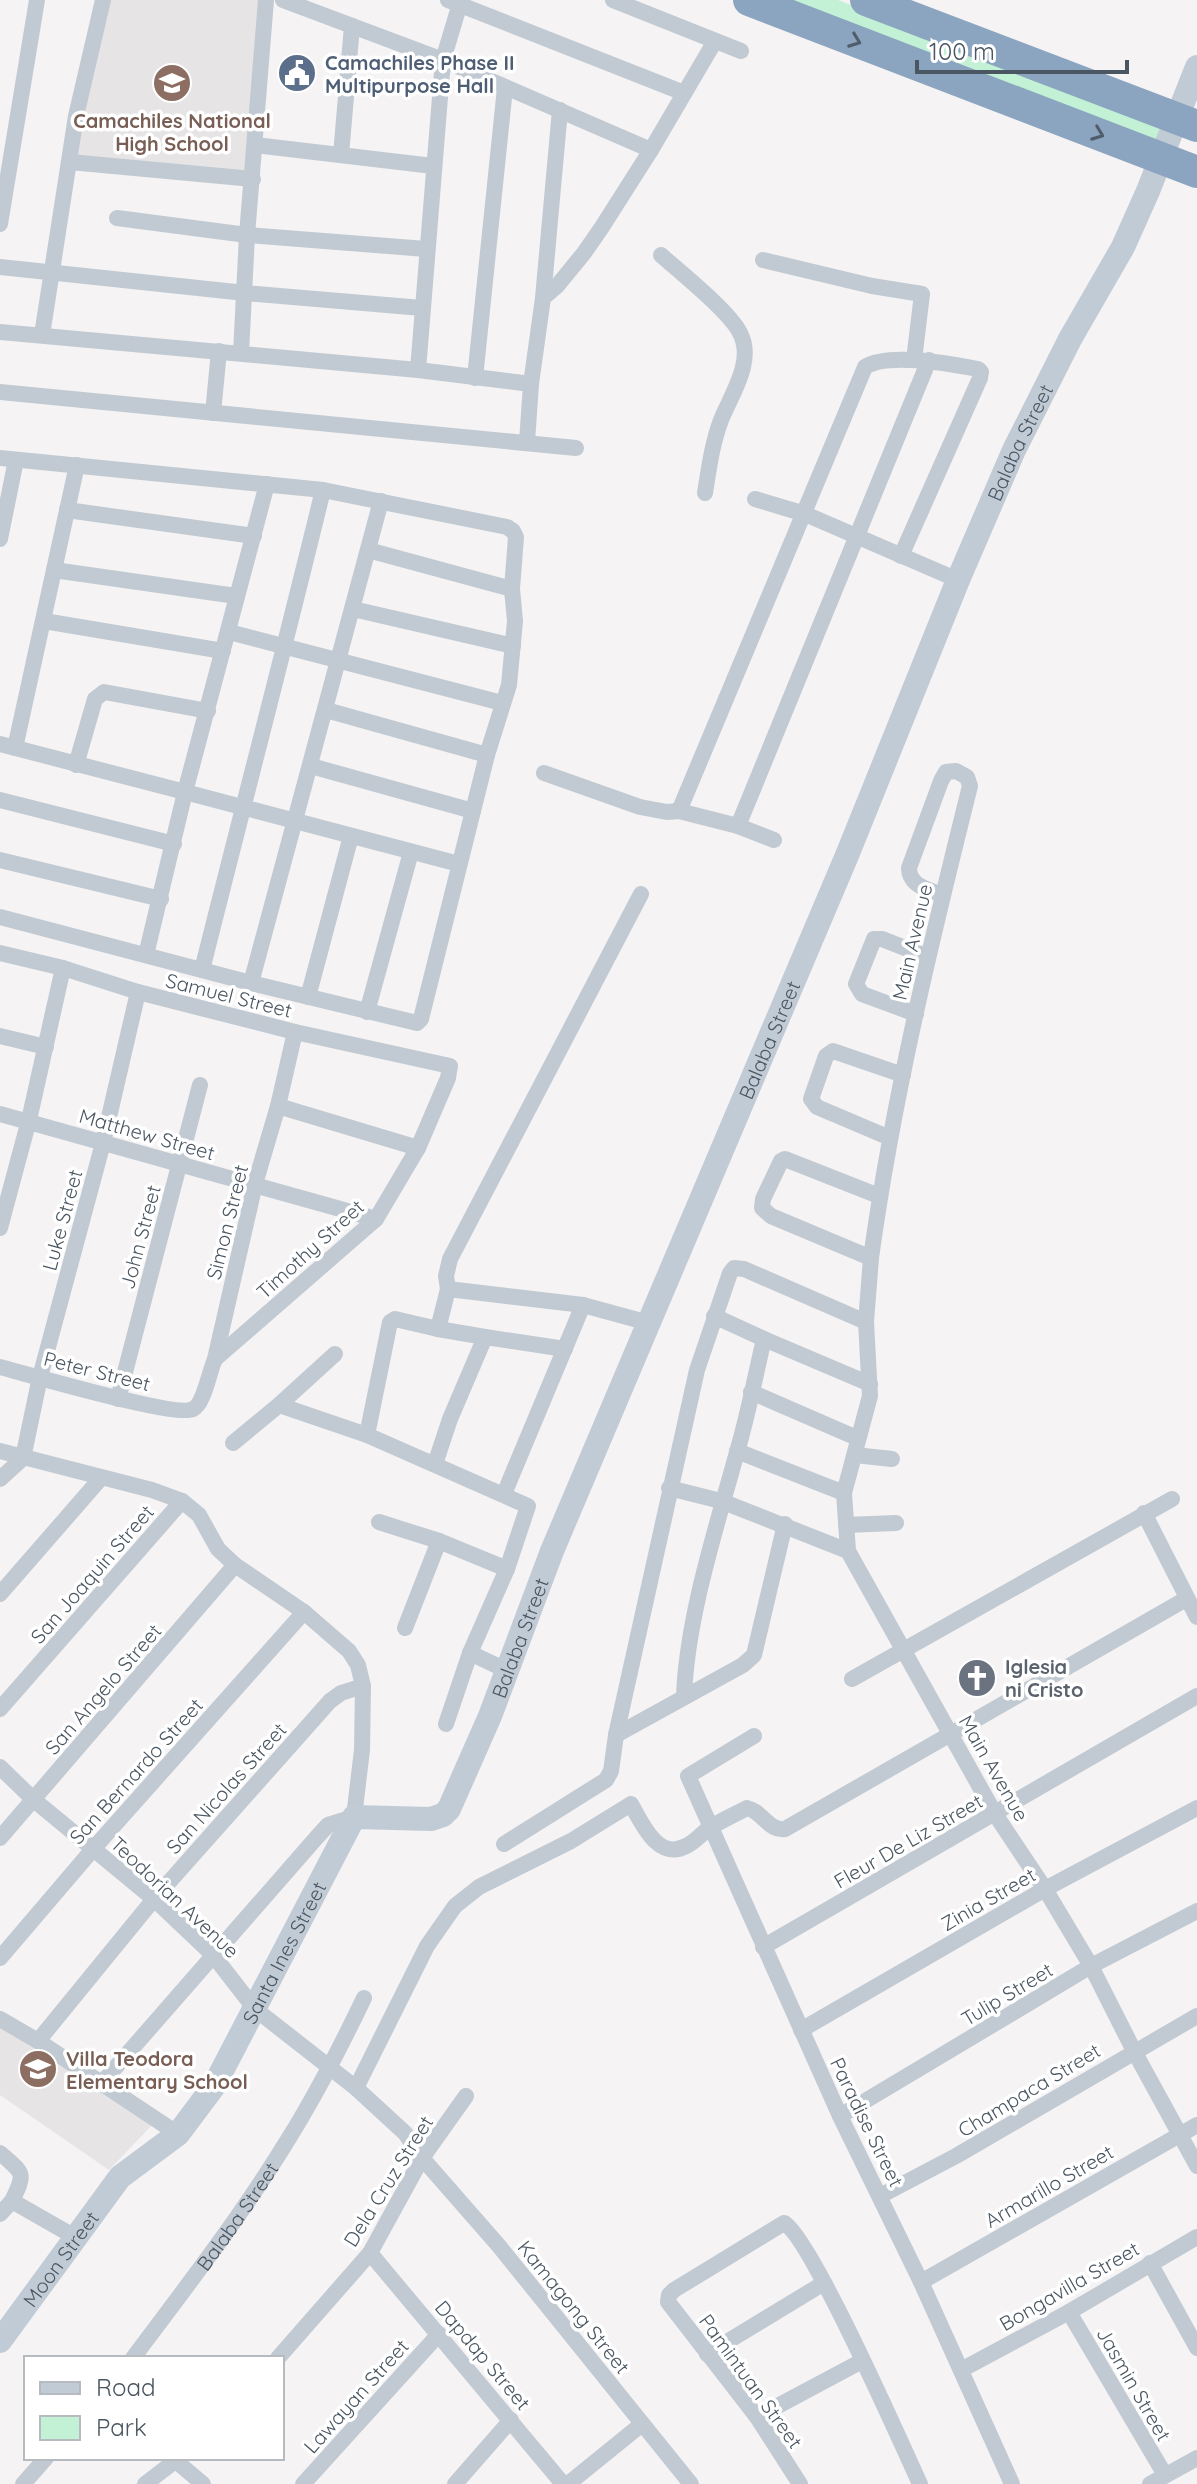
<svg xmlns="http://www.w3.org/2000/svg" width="1197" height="2484" viewBox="0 0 1197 2484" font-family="Quicksand,sans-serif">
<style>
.education{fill:#e6e4e5}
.green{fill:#c3f1d5}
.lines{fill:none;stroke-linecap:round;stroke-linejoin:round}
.street{stroke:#c1cad2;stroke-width:16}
.secondary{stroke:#c1cbd6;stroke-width:24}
.highway{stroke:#8ba5c1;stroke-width:32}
.oneway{stroke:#505e6b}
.labels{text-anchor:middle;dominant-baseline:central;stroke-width:7;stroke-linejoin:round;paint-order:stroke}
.service-label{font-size:20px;font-weight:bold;fill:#4e5e75;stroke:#fff;text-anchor:start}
.education-label{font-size:20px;font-weight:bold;fill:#785e54;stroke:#fff}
.street-label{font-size:20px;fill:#4a5661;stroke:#fff}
.worship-label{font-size:20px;font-weight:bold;fill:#5b616d;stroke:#fff;text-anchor:start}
</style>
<rect width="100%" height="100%" fill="#f5f3f3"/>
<path class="education" d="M 110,0 L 265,0 L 248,175 L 76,160 L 81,122 Z
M 0,2019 L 155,2122 L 109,2170 L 0,2095 Z"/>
<path class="green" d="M 764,0 L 838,0 L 1174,129 L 1164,155 Z"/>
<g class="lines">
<g class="street">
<path d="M 283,0 L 443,60 L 651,150"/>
<path d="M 448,0 L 684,93"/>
<path d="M 613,0 L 741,51"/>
<path d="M 255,145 L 433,166"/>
<path d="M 341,155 L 352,26"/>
<path d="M 70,162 L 253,179"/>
<path d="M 117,218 L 247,235 L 426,249"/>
<path d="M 0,224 L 37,0"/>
<path d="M 661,255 C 681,273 730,312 740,333 C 755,361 731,395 721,420 C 712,444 709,468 705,493"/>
<path d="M 763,260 L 872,286 L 922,294 L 914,360"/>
<path d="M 0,267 L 245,293 L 422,308"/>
<path d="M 543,298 L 560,110"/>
<path d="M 0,332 L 418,370 L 531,384"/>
<path d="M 42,335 L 76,116 L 103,0"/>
<path d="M 241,353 L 247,235 L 266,0"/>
<path d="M 418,370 L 443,60 L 461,0"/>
<path d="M 475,378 L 505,88"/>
<path d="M 0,392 L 576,448"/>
<path d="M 213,413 L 219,351"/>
<path d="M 527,442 L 531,384 L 543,298 L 557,286 L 584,253 L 602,227 L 651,150 L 715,41"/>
<path d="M 0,458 L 323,490 L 507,527 L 513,531 L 516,537 L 512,589 L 515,621 L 509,685 L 487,755 L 421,1019 L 417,1023 L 251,983 L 0,917"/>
<path d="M 267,484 L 185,792 L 459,864"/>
<path d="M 755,499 L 805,514 L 958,580"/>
<path d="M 67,510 L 254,536"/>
<path d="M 0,539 L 16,460"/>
<path d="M 368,550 L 512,589"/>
<path d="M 54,570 L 236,596"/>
<path d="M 353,609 L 513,646"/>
<path d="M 44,621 L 223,651"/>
<path d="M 229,632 L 502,703"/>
<path d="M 326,710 L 487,755"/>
<path d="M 0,744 L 185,792 L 146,955"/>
<path d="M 15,748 L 77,465"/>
<path d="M 76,765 L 95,699 L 104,692 L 208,711"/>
<path d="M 311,766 L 473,811"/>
<path d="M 544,773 L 640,807 L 667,812 L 679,811 L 738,826 L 774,840"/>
<path d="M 0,800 L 174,844"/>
<path d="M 679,811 L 865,367 C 888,352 952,364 978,369 L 981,372 L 980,378 L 901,556"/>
<path d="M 738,826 L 929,360"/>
<path d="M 0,860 L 161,899"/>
<path d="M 641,894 L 450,1259 L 446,1276 L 448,1289 L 583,1305 L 649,1323"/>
<path d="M 0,953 L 63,968 L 138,992 L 295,1032 L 450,1066 L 448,1078 L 418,1148 L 376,1219 L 215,1359"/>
<path d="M 202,970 C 242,810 284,651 323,490"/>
<path d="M 251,983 L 381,501"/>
<path d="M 308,997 L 351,836"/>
<path d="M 367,1012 L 411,852"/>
<path d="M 916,1014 L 862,994 L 856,984 L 874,939 L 882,939 L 928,957"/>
<path d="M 0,1036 L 46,1047"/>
<path d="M 278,1106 L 418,1148"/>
<path d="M 0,1114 L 376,1219"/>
<path d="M 890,1138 L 817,1107 L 811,1099 L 826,1056 L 833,1051 L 903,1075"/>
<path d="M 879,1196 L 785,1159 L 781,1161 L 763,1199 L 762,1208 L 771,1216 L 871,1258 C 893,1098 931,942 970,786 L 967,777 L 956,771 L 946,772 L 941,781 L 909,868 C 909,886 928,889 942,895"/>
<path d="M 0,1228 L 29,1120 L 63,968"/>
<path d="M 871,1258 L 866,1322 L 870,1396 L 844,1493 L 848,1551 L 995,1814 L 1045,1889 L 1091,1966 L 1134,2051 L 1197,2166"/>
<path d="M 485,1337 L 565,1349"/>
<path d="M 764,1339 L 870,1384"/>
<path d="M 0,1367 C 27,1374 177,1418 193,1409 C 204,1404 209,1372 215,1359 L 255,1184 L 278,1106 L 295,1032"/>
<path d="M 751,1392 L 857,1438"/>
<path d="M 118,1399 L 200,1085"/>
<path d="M 279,1405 L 367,1435 L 528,1506 L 507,1569 L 470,1653 L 446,1724"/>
<path d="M 367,1435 L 390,1322 L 395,1319 L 438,1329"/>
<path d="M 233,1443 L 279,1405 L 335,1354"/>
<path d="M 0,1451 L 152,1490 L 182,1501 L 199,1515 L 218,1549 L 235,1565 L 304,1612 L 349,1651 L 358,1665 L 363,1686 L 362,1750 L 354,1817 L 328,1825 L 317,1837 L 101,2084"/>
<path d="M 737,1451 L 844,1493"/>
<path d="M 855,1455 L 892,1459"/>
<path d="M 435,1464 L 450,1419 L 485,1337 L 438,1329 L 448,1289"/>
<path d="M 0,1479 L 23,1458 L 40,1377 L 103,1143 L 138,992"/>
<path d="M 669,1488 L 721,1501 L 848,1551"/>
<path d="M 504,1494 L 583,1305"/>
<path d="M 1144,1513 L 1197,1617"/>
<path d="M 379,1522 L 439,1541 L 507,1569"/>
<path d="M 785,1524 L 754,1655 L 743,1665 L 616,1735 L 697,1370 L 730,1273 L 734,1268 L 744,1269 L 866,1322"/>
<path d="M 846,1525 L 896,1523"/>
<path d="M 0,1594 L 101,1478"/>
<path d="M 405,1628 L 439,1541"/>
<path d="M 470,1653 L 508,1671"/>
<path d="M 852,1679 L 1172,1499"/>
<path d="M 684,1696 C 687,1617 716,1529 737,1452 C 748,1415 755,1377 764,1339 L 714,1316"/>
<path d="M 0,1709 L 182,1501"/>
<path d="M 754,1736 L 688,1776 L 840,2116 L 921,2282 L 1012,2484"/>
<path d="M 0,1767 L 34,1800 L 154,1899 L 213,1955 L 255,2009 L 356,2088 L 405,2133 L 422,2158 L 499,2246 L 691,2484"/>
<path d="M 0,1838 L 235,1565"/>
<path d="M 504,1844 L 606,1780 L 611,1771 L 616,1735"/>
<path d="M 763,1947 L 1197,1696"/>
<path d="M 0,1958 L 94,1848 L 304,1612"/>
<path d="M 0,2019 L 38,2041 L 178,2134"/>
<path d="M 801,2030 L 1045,1889 L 1197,1808"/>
<path d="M 38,2041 L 154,1899 L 330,1701 L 341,1693 L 363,1686"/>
<path d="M 356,2088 L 427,1946 L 455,1906 L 479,1887 L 571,1841 L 631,1804 C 643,1826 659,1862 688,1845 C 696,1841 701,1834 708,1829 C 720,1821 734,1815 747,1808 C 762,1811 768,1831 785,1829 L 1186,1599"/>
<path d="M 840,2116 L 1091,1966 L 1197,1911"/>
<path d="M 0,2153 C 24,2174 26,2172 12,2201 L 75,2237"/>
<path d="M 880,2196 L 956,2156 L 1197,2016"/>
<path d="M 0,2214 L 12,2201"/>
<path d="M 370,2253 L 563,2484"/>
<path d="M 1150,2263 L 1197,2348"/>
<path d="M 921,2282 L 1197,2125"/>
<path d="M 1069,2312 L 1165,2475"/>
<path d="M 707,2354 L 824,2283"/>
<path id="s1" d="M 133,2358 C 187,2286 242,2215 289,2138 C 317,2093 341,2046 364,1998"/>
<path d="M 278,2358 L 370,2253 L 422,2158 L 466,2096"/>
<path d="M 961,2370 L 1069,2312 L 1197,2237"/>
<path d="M 757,2417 L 862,2361"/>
<path d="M 176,2461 L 203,2484"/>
<path d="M 23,2484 L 46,2458"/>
<path d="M 145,2484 L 179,2458"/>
<path d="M 303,2484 L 439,2334"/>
<path d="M 455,2484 L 511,2420"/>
<path d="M 568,2484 L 642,2424"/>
<path d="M 800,2484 L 757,2417 L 668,2302 L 669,2295 L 674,2290 L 784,2223 C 810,2236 902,2445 920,2484"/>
<path d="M 1150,2484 L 1197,2458"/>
</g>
<path class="secondary" id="s2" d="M 0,2341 L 120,2177 L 178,2134 L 214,2086 L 354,1817 L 431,1819 L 443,1815 L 449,1809 L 490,1716 L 552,1551 L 848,853 L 958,580 L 1014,450 L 1070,339 L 1123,247 L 1148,191 L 1197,67"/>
<path class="highway" d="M 749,0 L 1197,172
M 866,0 L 1197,126"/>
</g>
<defs><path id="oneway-chevron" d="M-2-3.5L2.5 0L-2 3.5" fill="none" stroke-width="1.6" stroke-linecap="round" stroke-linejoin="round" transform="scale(2)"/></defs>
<g class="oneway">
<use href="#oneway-chevron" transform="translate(855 41) rotate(21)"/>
<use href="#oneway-chevron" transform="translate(1098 134) rotate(21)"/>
</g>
<defs>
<symbol id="civic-disc" viewBox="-11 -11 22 22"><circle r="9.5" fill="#5c6f8a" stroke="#fff"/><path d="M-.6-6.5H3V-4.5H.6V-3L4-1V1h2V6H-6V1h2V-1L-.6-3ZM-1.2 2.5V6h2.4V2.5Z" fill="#fff"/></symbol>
<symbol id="school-disc" viewBox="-11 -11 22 22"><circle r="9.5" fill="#8d6e63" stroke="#fff"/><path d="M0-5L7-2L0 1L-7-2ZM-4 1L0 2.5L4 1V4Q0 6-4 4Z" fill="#fff"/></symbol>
<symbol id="church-disc" viewBox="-11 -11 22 22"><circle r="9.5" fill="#6b7280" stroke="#fff"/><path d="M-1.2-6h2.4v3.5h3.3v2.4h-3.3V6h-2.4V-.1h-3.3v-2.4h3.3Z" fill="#fff"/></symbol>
</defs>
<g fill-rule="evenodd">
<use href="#civic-disc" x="275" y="51" width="44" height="44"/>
<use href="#school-disc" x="150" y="61" width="44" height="44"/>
<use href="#church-disc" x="955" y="1656" width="44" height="44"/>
<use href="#school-disc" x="16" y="2047" width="44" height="44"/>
</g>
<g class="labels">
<g class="service-label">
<text x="325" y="62">Camachiles Phase II<tspan x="325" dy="23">Multipurpose Hall</tspan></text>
</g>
<g class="education-label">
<text x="172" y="120">Camachiles National<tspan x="172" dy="23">High School</tspan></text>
<text x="66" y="2058" text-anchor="start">Villa Teodora<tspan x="66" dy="23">Elementary School</tspan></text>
</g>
<g class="street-label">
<text stroke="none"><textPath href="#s2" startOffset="2218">Balaba Street</textPath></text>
<text transform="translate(912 942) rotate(-77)">Main Avenue</text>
<text transform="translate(229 995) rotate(14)">Samuel Street</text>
<text stroke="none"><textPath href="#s2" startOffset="1570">Balaba Street</textPath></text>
<text transform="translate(147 1134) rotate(16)">Matthew Street</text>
<text transform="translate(62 1220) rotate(-75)">Luke Street</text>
<text transform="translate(227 1222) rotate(-76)">Simon Street</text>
<text transform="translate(140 1237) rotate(-75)">John Street</text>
<text transform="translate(310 1249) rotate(-42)">Timothy Street</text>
<text transform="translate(97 1371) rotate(14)">Peter Street</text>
<text transform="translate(92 1574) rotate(-49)">San Joaquin Street</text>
<text stroke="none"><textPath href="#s2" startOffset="922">Balaba Street</textPath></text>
<text transform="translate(103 1689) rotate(-49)">San Angelo Street</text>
<text transform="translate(994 1768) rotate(60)">Main Avenue</text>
<text transform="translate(136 1771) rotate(-48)">San Bernardo Street</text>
<text transform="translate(226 1788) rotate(-48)">San Nicolas Street</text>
<text transform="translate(908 1841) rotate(-30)">Fleur De Liz Street</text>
<text transform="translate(175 1897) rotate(43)">Teodorian Avenue</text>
<text transform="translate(988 1899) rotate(-30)">Zinia Street</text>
<text stroke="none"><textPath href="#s2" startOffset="486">Santa Ines Street</textPath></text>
<text transform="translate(1007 1994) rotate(-31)">Tulip Street</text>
<text transform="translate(1029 2090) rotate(-31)">Champaca Street</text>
<text transform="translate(867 2122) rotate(64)">Paradise Street</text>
<text transform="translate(388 2181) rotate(-58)">Dela Cruz Street</text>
<text transform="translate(1049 2186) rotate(-30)">Armarillo Street</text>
<text stroke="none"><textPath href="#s1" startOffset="176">Balaba Street</textPath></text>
<text stroke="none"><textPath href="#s2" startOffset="102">Moon Street</textPath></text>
<text transform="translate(1069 2286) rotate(-30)">Bongavilla Street</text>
<text transform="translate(574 2307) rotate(51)">Kamagong Street</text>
<text transform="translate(483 2355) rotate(50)">Dapdap Street</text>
<text transform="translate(751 2381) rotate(54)">Pamintuan Street</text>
<text transform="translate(1134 2384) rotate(60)">Jasmin Street</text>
<text transform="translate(356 2396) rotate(-48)">Lawayan Street</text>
</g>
<g class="worship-label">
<text x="1005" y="1666">Iglesia<tspan x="1005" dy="23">ni Cristo</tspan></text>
</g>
</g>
<rect x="24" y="2356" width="260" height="104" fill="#ffffff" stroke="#b7bbc0" stroke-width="2"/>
<rect x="40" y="2382" width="40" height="12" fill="#c1cbd6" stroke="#b7bbc0" stroke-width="2"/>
<text x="96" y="2396" font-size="24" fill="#4a5661">Road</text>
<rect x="40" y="2416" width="40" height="24" fill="#c3f1d5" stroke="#b7bbc0" stroke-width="2"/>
<text x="96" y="2436" font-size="24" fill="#4a5661">Park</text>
<path d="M917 60v12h210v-12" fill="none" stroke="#4a5661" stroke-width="4"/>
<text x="929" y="60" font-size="24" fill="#4a5661" stroke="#ffffff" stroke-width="6" paint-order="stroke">100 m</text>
</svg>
